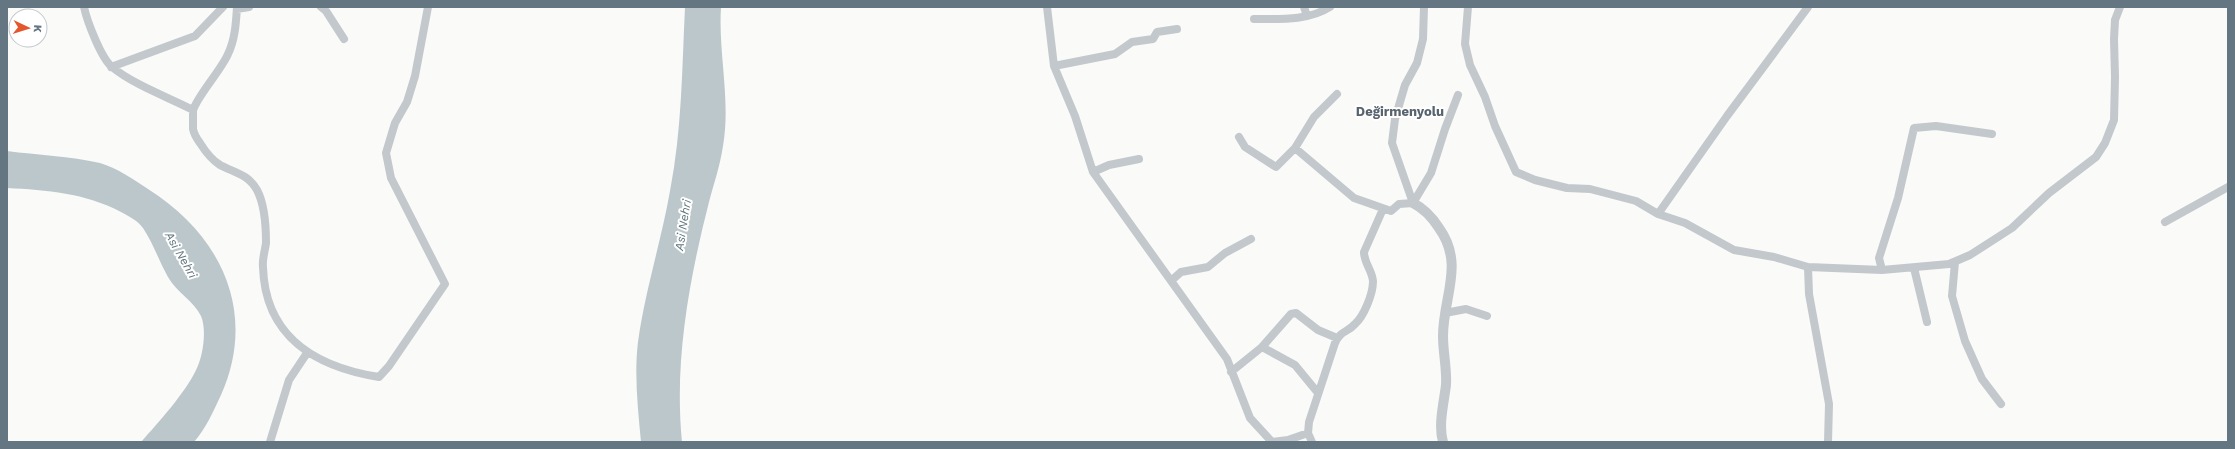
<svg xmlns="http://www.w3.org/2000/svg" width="2235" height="449" viewBox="0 0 2235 449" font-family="'Work Sans',sans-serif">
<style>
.water{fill:#bbc7cb}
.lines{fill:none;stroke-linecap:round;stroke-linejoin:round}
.minor{stroke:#c3c8cc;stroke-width:8}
.tertiary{stroke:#c3c8cc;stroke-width:10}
.labels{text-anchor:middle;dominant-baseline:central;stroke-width:4;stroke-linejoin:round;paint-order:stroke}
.water-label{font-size:12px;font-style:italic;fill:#60757c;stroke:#fff}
.quarter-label{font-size:13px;font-weight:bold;fill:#57646e;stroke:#fff}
</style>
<rect width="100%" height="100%" fill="#fafaf8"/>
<path class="water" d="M 685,7 L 721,7 C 718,53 731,100 723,146 C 720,166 714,183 709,202 C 689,280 674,362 682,442 L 641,442 C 638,409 634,375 638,342 C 645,291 661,242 670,191 C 682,130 682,68 685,7 Z
M 7,151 C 37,155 70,156 100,163 C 117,168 133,179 148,189 C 221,235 258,312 221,395 C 213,412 206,428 194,442 L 141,442 C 159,422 185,393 196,370 C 203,357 207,330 201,316 C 194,301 176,292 168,277 C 159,261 153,243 143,228 C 137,220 130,217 121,212 C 85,193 47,190 7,188 Z"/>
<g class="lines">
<path class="minor" d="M 84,7 C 87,21 101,58 112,67 C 134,85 168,97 193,110
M 237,7 C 236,23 235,40 228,54 C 222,69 195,99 193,111 C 193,117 193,124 193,129 C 194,134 197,139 200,143 C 205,151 212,160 220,165 C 235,173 248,174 257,190 C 265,205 266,226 266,243 C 265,251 262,259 263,267 C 265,337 316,367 379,377 L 389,366 L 445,284 L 391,178 L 386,153 L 395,123 L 407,102 L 415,76 L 428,7
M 321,7 L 326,11 L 344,39
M 1047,7 L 1054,66 L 1075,116 L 1093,172 L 1227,359 L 1250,418 L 1272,442 L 1288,440 L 1308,433
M 1304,7 L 1307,16
M 1468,7 L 1465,44 L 1470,65 L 1485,97 L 1495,126 L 1516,172 L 1535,180 L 1567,188 L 1590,189 L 1636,201 L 1658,214 L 1685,223 L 1734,250 L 1774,257 L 1808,267 L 1882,270 L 1949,264 L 1970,255 L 2012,228 L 2049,193 L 2096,157 L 2105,143 L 2114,120 L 2115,77 L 2114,39 L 2115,20 L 2120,7
M 237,9 L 249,7
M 1254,19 C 1280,19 1308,21 1330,7
M 1054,66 L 1115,54 L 1132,42 L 1153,39 L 1157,32 L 1177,29
M 111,67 L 195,36 L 223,7
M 1239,137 L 1245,147 L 1276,167 L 1295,148 L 1314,117 L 1337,94
M 1295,148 L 1354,198 L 1391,211 L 1399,204 L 1413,203 L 1431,173 L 1445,129 L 1458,95
M 1093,172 L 1109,165 L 1139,159
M 1413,203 L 1392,143 L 1395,119 L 1405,85 L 1417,63 L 1423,39 L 1424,7
M 1658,214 L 1727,116 L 1808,7
M 2165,222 L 2228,187
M 1955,262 L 1952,296 L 1965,341 L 1982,379 L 2001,404
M 1808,267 L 1809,294 L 1829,404 L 1828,442
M 1914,268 L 1927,322
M 1882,270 L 1879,258 L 1898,198 L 1914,128 L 1936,126 L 1992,134
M 1172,280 L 1181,272 L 1208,267 L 1225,253 L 1251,239
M 1445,313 L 1466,309 L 1487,316
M 1231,372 L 1262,347
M 1318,393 L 1295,365 L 1262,347 L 1291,314 L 1296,313 L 1318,330 L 1337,338
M 270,442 L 289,380 L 307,353
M 1312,442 L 1308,433 L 1309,422 L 1335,343 C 1341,330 1347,333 1355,324 C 1364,316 1373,294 1373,281 C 1372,270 1364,263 1364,252 L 1383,209"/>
<path class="tertiary" d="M 1413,203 C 1425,209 1432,217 1439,228 C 1465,264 1443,297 1443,336 C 1443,353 1447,368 1446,385 C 1444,402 1438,425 1443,442"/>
</g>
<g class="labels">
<g class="water-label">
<text transform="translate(683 225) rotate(-81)">Asi Nehri</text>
<text transform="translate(181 255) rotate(60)">Asi Nehri</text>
</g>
<g class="quarter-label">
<text x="1400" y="111">Değirmenyolu</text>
</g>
</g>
<rect width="2235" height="449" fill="none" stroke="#657683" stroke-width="16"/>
<g transform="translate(28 28) rotate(94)"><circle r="19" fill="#ffffff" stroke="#c1c8cd"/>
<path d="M0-3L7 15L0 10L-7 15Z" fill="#e4572e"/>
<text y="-6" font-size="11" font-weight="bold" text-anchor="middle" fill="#657683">K</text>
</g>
</svg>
